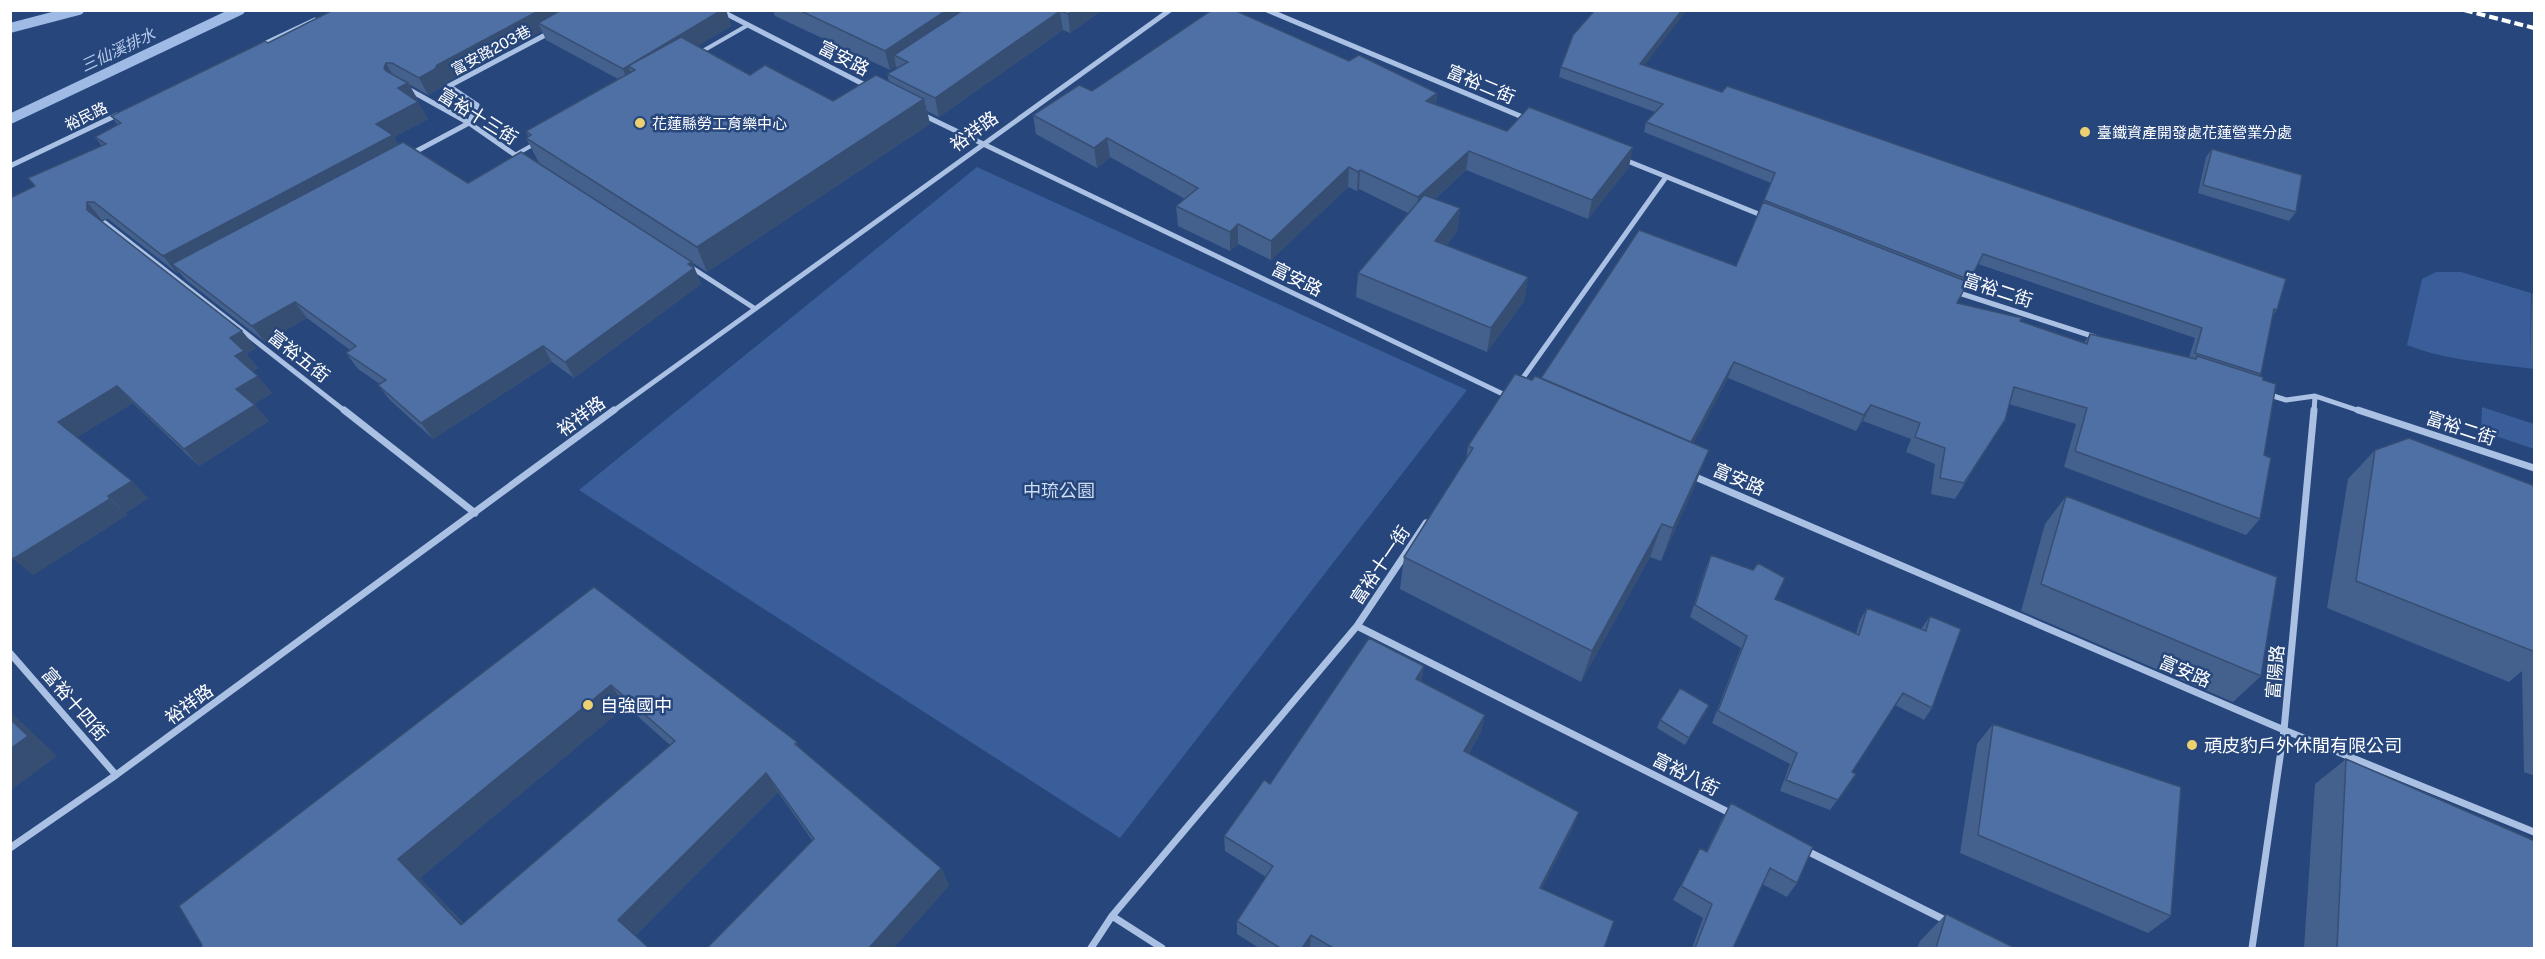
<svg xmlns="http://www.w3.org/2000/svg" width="2545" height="959" viewBox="0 0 2545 959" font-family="'Public Sans','Noto Sans TC',sans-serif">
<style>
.green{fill:#3a5e99}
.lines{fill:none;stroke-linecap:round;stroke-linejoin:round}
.stream{stroke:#9fbbe5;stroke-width:10}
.service{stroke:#abc1e4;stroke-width:4}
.minor-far1{stroke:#abc1e4;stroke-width:5}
.minor{stroke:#abc1e4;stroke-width:7}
.rail{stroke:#fff;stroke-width:4;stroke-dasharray:9 4;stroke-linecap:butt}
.wall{fill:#44608d;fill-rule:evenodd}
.shaded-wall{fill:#374e73}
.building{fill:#4f70a4;stroke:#374e73;stroke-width:1.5;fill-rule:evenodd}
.poi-dot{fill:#edd171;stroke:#26467c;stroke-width:2}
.labels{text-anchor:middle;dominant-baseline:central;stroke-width:5;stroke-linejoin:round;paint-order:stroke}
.far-street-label{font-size:15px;fill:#fff;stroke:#26467c}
.far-poi-label{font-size:15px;fill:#fff;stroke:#26467c;text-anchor:start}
.far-water-label{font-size:16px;font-style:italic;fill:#b6cbec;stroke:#26467c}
.street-label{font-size:18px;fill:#fff;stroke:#26467c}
.park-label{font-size:18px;fill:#cedcf4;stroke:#26467c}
.poi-label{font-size:18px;fill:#fff;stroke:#26467c;text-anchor:start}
</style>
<rect width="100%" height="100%" fill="#26467c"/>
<path class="green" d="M 977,167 L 1467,390 L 1120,838 L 579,490 Z
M 2436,272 L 2461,272 L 2531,293 L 2530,357 L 2534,359 L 2534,369 C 2491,363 2448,361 2407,345 L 2422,279 Z
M 2482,407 L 2534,424 L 2534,449 L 2481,431 Z"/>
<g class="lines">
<path class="stream" d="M 10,28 L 79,10
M 10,119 L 240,10"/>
<path class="service" d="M 701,52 L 748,25
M 515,155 L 536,143"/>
<path class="minor-far1" d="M 719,10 L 867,86
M 1267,10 L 1527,119
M 262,45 L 315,20
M 408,89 L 469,123 L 521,159
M 921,114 L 1507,396
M 411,154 L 469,123 L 477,105 L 449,86 L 549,33
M 1625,160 L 1766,217
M 10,166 L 117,115
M 105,223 L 346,412
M 689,266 L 754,308
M 1956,292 L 2095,337
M 1520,382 L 1666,177
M 2267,394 L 2286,400 L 2315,396 L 2363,412
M 612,412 L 1170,10
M 2314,412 L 2315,396"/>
<path class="minor" d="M 344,410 L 475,513
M 2358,410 L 2534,468
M 1693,476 L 2284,730 L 2534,832
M 1357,626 L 1732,814
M 10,653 L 116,775
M 10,848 L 116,775 L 614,410
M 1803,849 L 1947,921
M 1112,916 L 1162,948
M 1091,948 L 1112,916 L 1357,626 L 1426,523
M 2252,948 L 2284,730 L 2314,410"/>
<path class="rail" d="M 2464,10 L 2534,28"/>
</g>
<path class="wall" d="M 333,10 L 726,10 L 731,26 L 697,46 L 750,75 L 833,101 L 889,81 L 887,74 L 897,68 L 896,66 L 890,70 L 775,16 L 773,10 L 1102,10 L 1070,33 L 1063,30 L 939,117 L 927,111 L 930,124 L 707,272 L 539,163 L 526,138 L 528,136 L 526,131 L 618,79 L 546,40 L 542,31 L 447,82 L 444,86 L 428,95 L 409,84 L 418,100 L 417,101 L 428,119 L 394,137 L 398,145 L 468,183 L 692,262 L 701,284 L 574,378 L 552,362 L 433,439 L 390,400 L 378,385 L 380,384 L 358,369 L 346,353 L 350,350 L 307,318 L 265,342 L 186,280 L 179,272 L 177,273 L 108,219 L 102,220 L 102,221 L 256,348 L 246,354 L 258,368 L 253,371 L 272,393 L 254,404 L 269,421 L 199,466 L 133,403 L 77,437 L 148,498 L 125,513 L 127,515 L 33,575 L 35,186 L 102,146 L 95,137 L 118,125 L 111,116 L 268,43 Z
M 1349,61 L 1437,93 L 1436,104 L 1507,131 L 1629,167 L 1588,219 L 1466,170 L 1435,199 L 1460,208 L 1457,232 L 1447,245 L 1528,277 L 1524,301 L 1487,352 L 1356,297 L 1358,273 L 1408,213 L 1359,189 L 1357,191 L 1348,187 L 1271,260 L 1238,244 L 1230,251 L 1178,226 L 1176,206 L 1185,199 L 1110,157 L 1097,168 L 1036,134 L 1033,115 L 1092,91 Z
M 1645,65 L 2277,310 L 2272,316 L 2261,374 L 2259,376 L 2264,455 L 2260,519 L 2246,535 L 2064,467 L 2076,424 L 2009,404 L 2005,420 L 1955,499 L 1931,494 L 1935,464 L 1906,452 L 1911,439 L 1863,421 L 1856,431 L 1728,378 L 1693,443 L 1696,483 L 1661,561 L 1650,557 L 1581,682 L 1400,589 L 1404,557 L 1466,460 L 1468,446 L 1532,380 L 1541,378 L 1736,266 L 1771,183 L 1644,132 L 1646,122 L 1655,112 L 1559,77 L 1561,67 ZM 1978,264 L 2195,338 L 2189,358 L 2090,334 L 2084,343 L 2020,321 L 1957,303 Z
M 2212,149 L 2296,212 L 2289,221 L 2198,193 L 2206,157 Z
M 2535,291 L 2535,359 L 2530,358 L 2532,294 Z
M 2375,450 L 2535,486 L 2535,776 L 2524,772 L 2522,671 L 2509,682 L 2327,608 L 2348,479 Z
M 2066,496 L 2261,676 L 2233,702 L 2021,611 L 2045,524 Z
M 1711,555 L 1775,599 L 1856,633 L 1860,620 L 1867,608 L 1921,629 L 1930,616 L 1932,708 L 1924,720 L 1895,705 L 1852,772 L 1856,774 L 1830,810 L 1780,791 L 1790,764 L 1712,723 L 1741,648 L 1690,617 L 1706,567 Z
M 594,587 L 802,750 L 941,868 L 949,886 L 812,840 L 778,792 L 635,936 L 201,948 ZM 626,706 L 670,745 L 463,923 L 420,878 Z
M 1424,666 L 1421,682 L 1485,715 L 1481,731 L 1469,753 L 1573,827 L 1542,888 L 1604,948 L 1259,948 L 1237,934 L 1237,921 L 1266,877 L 1225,851 L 1224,836 L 1270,784 Z
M 1706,712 L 1685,745 L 1657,728 L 1660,720 Z
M 1993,724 L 2171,916 L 2148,933 L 1960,853 L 1977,744 Z
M 2346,759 L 2535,948 L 2304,948 L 2315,784 Z
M 1731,803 L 1797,883 L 1787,897 L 1762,884 L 1733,948 L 1692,948 L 1703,918 L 1673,900 L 1700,848 L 1706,852 L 1722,819 Z
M 1946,914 L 2015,948 L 1917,948 L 1920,941 Z"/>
<path class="shaded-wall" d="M 540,10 L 580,10 L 538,23 L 542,31 L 447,82 L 444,86 L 428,95 L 419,78 L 437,65 Z
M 722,10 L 726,10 L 731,26 L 639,81 L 635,70 L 628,66 L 635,83 L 630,86 L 623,69 Z
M 947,10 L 981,10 L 894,55 L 896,66 L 890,70 L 885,51 Z
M 1073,10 L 1102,10 L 1070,33 L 1068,14 Z
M 1682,10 L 1687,10 L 1638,74 L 1640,64 Z
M 1060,11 L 1063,30 L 939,117 L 935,98 Z
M 386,63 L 396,80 L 394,85 L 384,68 Z
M 408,83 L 418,100 L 408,106 L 398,88 Z
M 1437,93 L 1435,112 L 1426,101 Z
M 924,99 L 930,124 L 707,272 L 697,247 Z
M 418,102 L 428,119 L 394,137 L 403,153 L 172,264 L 179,272 L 177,273 L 163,256 L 376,124 Z
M 1107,138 L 1110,157 L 1097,168 L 1094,148 Z
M 1633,147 L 1629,167 L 1588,219 L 1592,200 Z
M 1469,151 L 1466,170 L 1416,216 L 1418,197 Z
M 1349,167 L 1348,187 L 1271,260 L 1271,241 Z
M 1360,170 L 1359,189 L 1357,191 L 1358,172 Z
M 87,202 L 102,220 L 102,227 L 87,210 Z
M 1460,208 L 1457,232 L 1432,264 L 1435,241 Z
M 1238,224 L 1238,244 L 1230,251 L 1230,232 Z
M 692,262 L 701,284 L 574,378 L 565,362 Z
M 1528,277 L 1524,301 L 1487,352 L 1491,328 Z
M 295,302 L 307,318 L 265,342 L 252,326 Z
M 242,331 L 256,348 L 246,354 L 258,368 L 250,373 L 235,356 L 230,338 Z
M 543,346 L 552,362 L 433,439 L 421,423 Z
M 1734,362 L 1728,378 L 1682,465 L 1687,449 Z
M 258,376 L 272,393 L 251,406 L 236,389 Z
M 117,386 L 133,403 L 76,438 L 58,422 Z
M 255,405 L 269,421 L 199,466 L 184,449 Z
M 1871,405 L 1863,421 L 1856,431 L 1864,415 Z
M 1709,450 L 1696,483 L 1661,561 L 1673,528 Z
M 132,481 L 148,498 L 125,513 L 108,496 Z
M 110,499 L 127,515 L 33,575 L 13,559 Z
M 1662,524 L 1650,557 L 1581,682 L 1592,651 Z
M 1424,666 L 1421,683 L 1416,679 Z
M 611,685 L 626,706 L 420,878 L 481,943 L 461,925 L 398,859 Z
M 1709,705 L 1706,712 L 1685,745 L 1689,738 Z
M 10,711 L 57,756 L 10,791 Z
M 1485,715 L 1481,731 L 1461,766 L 1464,751 Z
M 797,742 L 808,762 L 795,744 Z
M 766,773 L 778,792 L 634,937 L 618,920 Z
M 1579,812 L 1573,827 L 1535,902 L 1540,888 Z
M 941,868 L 949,886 L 894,948 L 869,948 Z
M 1311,935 L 1310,948 L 1302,948 Z"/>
<path class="building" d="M 333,10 L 540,10 L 437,65 L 435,69 L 419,78 L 392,63 L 386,63 L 384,68 L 386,71 L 408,83 L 398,88 L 418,102 L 376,124 L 393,135 L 163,256 L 94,202 L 87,202 L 87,210 L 242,331 L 230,338 L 244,351 L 235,356 L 258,376 L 236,389 L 255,405 L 184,449 L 117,386 L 58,422 L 132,481 L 108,496 L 110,499 L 13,559 L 10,555 L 10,198 L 35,186 L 28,178 L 106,144 L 95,137 L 121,123 L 111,116 L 265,41 L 268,43 Z
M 561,10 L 722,10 L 623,69 L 538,23 Z
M 799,10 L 947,10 L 885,51 Z
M 963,10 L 1073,10 L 1068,14 L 1060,11 L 935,98 L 887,74 L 908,62 L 894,55 Z
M 1212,10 L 1234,10 L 1349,61 L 1359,55 L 1437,93 L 1426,101 L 1507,131 L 1529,107 L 1633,147 L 1592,200 L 1469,151 L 1418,197 L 1360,170 L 1358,172 L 1349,167 L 1271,241 L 1238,224 L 1230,232 L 1176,206 L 1198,188 L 1107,138 L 1094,148 L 1033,115 L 1079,85 L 1092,91 Z
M 1595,10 L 1682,10 L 1640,64 L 1722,92 L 1727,86 L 2286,279 L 2277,310 L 2274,309 L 2261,374 L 2195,353 L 2202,328 L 1983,254 L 1970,280 L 1764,200 L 1775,173 L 1646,122 L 1663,104 L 1561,67 L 1573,35 Z
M 681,37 L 750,75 L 765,65 L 833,101 L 876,75 L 924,99 L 697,247 L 526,138 L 531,135 L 526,131 L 635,70 L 628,66 Z
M 403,142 L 468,183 L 521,152 L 692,262 L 688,264 L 694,268 L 565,362 L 543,346 L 421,423 L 378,385 L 386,380 L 346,353 L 356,346 L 295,302 L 252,326 L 172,264 Z
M 2212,149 L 2302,175 L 2296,212 L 2203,185 Z
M 1424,195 L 1460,208 L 1435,241 L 1528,277 L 1491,328 L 1358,273 Z
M 1763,202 L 1968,282 L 1957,303 L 2022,318 L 2020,321 L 2087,344 L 2090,334 L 2196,359 L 2197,356 L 2263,377 L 2263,380 L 2276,384 L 2264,455 L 2271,458 L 2260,519 L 2075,451 L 2087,408 L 2014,387 L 2005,420 L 1964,483 L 1940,478 L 1945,448 L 1915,437 L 1920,423 L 1871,405 L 1864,415 L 1734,362 L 1691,442 L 1541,378 L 1639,230 L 1736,266 Z
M 1515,374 L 1532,380 L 1535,376 L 1709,450 L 1673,528 L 1662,524 L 1592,651 L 1404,557 L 1473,448 L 1468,446 Z
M 2409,438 L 2535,486 L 2535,652 L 2356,581 L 2375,450 Z
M 2066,496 L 2277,577 L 2261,676 L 2041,584 Z
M 1711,555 L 1753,570 L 1758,563 L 1785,578 L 1775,599 L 1859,635 L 1867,608 L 1926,631 L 1930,616 L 1961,629 L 1932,708 L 1903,693 L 1852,772 L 1856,774 L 1838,800 L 1786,780 L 1797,753 L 1718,711 L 1747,636 L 1695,605 Z
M 594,587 L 797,742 L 795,744 L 941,868 L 869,948 L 707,948 L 814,839 L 766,773 L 618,920 L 649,948 L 201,948 L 202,945 L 179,906 ZM 611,685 L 675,741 L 461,925 L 398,859 Z
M 1369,638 L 1424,666 L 1416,679 L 1485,715 L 1464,751 L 1579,812 L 1540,888 L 1614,921 L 1604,948 L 1333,948 L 1311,935 L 1302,948 L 1280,948 L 1237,921 L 1273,866 L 1224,836 L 1264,780 L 1270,784 Z
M 1680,688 L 1709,705 L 1689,738 L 1660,720 Z
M 10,719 L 28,736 L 10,749 Z
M 1993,724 L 2181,787 L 2171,916 L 1978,835 Z
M 2346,759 L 2535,841 L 2535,948 L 2337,948 Z
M 1731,803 L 1813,847 L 1797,883 L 1770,868 L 1733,948 L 1695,948 L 1712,904 L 1681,886 L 1700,848 L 1707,852 Z
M 1946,914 L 2015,948 L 1936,948 Z"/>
<g class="poi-dot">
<circle cx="640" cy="123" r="6"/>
<circle cx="2085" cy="132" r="6"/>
<circle cx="588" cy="705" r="6"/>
<circle cx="2192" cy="745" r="6"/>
</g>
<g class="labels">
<g class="far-street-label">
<text transform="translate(491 50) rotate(-28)">富安路203巷</text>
<text transform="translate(86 116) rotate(-26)">裕民路</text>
</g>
<g class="far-poi-label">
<text x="652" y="123">花蓮縣勞工育樂中心</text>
<text x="2097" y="132">臺鐵資產開發處花蓮營業分處</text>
</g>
<g class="far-water-label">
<text transform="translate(118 50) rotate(-25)">三仙溪排水</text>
</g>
<g class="street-label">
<text transform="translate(844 58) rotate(27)">富安路</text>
<text transform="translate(1481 84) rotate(23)">富裕二街</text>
<text transform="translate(478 116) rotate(32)">富裕十三街</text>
<text transform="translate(974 131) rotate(-36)">裕祥路</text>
<text transform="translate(1297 279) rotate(26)">富安路</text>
<text transform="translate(1998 290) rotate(18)">富裕二街</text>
<text transform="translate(299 356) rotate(38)">富裕五街</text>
<text transform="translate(581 416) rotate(-36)">裕祥路</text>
<text transform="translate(2461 428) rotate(18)">富裕二街</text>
<text transform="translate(1739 479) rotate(23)">富安路</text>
<text transform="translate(1380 565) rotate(-56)">富裕十一街</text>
<text transform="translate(2185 671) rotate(23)">富安路</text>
<text transform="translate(2275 672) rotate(-85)">富陽路</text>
<text transform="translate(75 704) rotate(49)">富裕十四街</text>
<text transform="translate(189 704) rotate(-36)">裕祥路</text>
<text transform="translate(1686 774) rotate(27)">富裕八街</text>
</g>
<g class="park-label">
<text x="1059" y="490">中琉公園</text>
</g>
<g class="poi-label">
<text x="600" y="705">自強國中</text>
<text x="2204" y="745">頑皮豹戶外休閒有限公司</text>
</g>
</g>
<rect width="2545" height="959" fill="none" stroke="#ffffff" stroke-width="24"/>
</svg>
